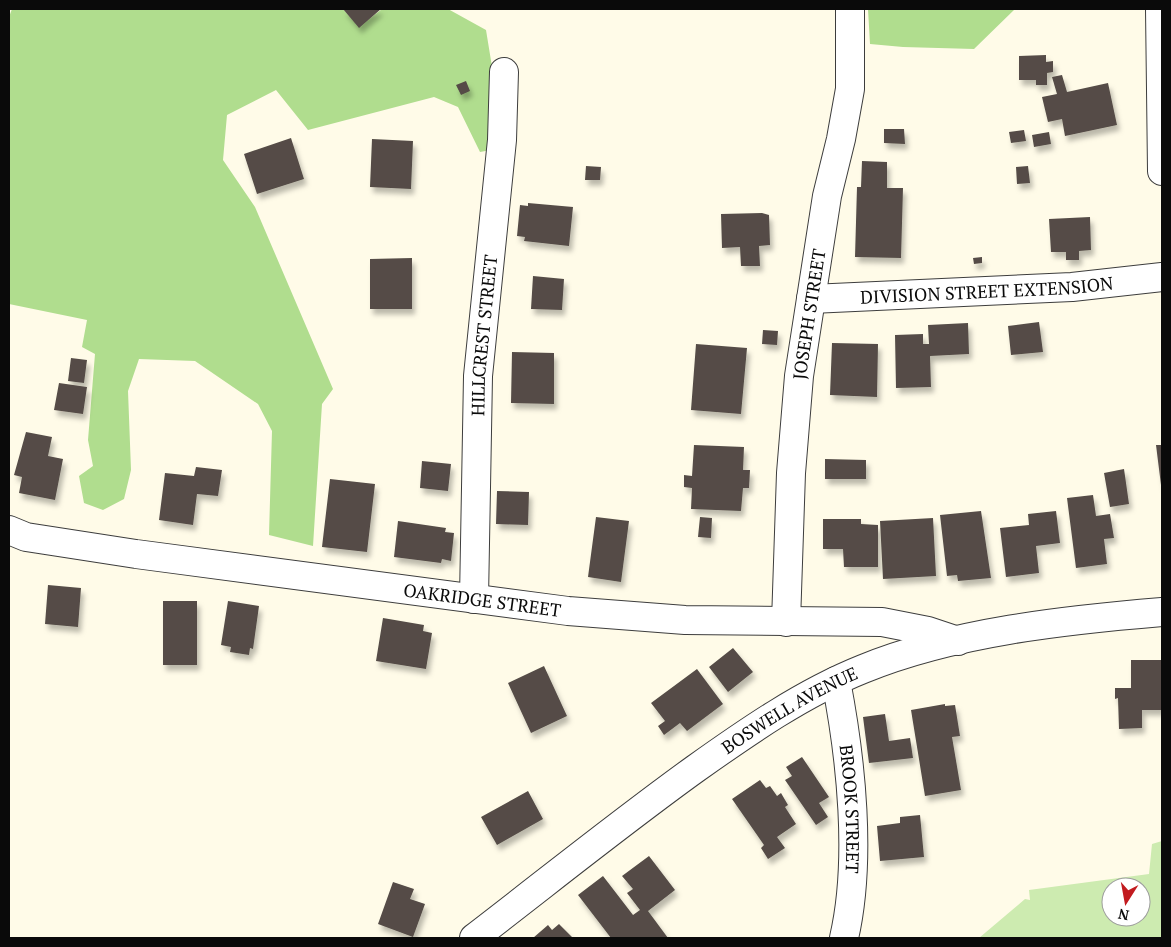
<svg xmlns="http://www.w3.org/2000/svg" width="1171" height="947" viewBox="0 0 1171 947" font-family="'PT Serif',serif">
<style>
.green{fill:#cdebb0;fill-rule:evenodd}
.forest{fill:#b0dd8e}
.building{fill:#544c46;filter:url(#shadow)}
.lines{fill:none;stroke-linecap:round;stroke-linejoin:round}
.minor-casing{stroke:#3d3d3d;stroke-width:30}
.tertiary-casing{stroke:#3d3d3d;stroke-width:30}
.minor{stroke:#fff;stroke-width:28}
.tertiary{stroke:#fff;stroke-width:28}
.labels{text-anchor:middle;dominant-baseline:central;stroke-width:5;stroke-linejoin:round;paint-order:stroke}
.street-label{font-size:18px;fill:#0a0a0a;stroke:#fff}
</style>
<defs>
<filter id="shadow"><feDropShadow dx="3" dy="5.5" stdDeviation="2.5" flood-color="#0004"/></filter>
</defs>
<rect width="100%" height="100%" fill="#fffbe8"/>
<path class="green" d="M 1162,841 L 1162,938 L 979,938 L 1025,899 L 1030,900 L 1029,890 L 1149,874 L 1152,844 ZM 1111,887 L 1141,887 L 1141,917 L 1111,917 Z"/>
<path class="forest" d="M 12,9 L 343,9 L 359,27 L 382,9 L 448,9 L 486,30 L 494,79 L 491,150 L 480,152 L 458,107 L 434,97 L 308,130 L 276,90 L 227,115 L 223,160 L 255,207 L 333,389 L 322,404 L 313,546 L 269,535 L 272,431 L 258,404 L 195,361 L 139,359 L 128,391 L 131,470 L 124,499 L 103,510 L 84,503 L 79,476 L 93,466 L 88,440 L 95,354 L 82,347 L 87,320 L 9,304 L 9,17 Z
M 868,9 L 1015,9 L 974,49 L 903,47 L 870,44 Z"/>
<path class="building" d="M 343,9 L 381,9 L 359,28 Z
M 1046,55 L 1046,62 L 1053,61 L 1053,72 L 1047,73 L 1047,85 L 1036,85 L 1036,80 L 1019,80 L 1019,56 Z
M 1062,75 L 1067,92 L 1108,83 L 1117,125 L 1065,136 L 1062,119 L 1048,122 L 1042,97 L 1057,94 L 1052,77 Z
M 466,81 L 470,91 L 461,95 L 456,85 Z
M 884,129 L 904,129 L 905,144 L 884,143 Z
M 1024,130 L 1026,141 L 1011,143 L 1009,132 Z
M 1049,132 L 1051,144 L 1034,147 L 1032,135 Z
M 291,138 L 304,179 L 257,194 L 244,154 Z
M 372,139 L 413,141 L 411,189 L 370,187 Z
M 862,161 L 887,162 L 887,188 L 903,188 L 901,258 L 855,257 L 857,187 L 861,187 Z
M 586,166 L 601,167 L 600,180 L 585,180 Z
M 1028,166 L 1030,183 L 1017,184 L 1016,167 Z
M 528,203 L 573,207 L 569,246 L 524,241 L 525,237 L 517,236 L 520,205 L 528,206 Z
M 762,213 L 769,215 L 770,245 L 759,246 L 760,266 L 741,266 L 740,247 L 722,248 L 721,214 Z
M 1090,217 L 1091,250 L 1079,251 L 1079,260 L 1066,260 L 1066,252 L 1051,252 L 1049,219 Z
M 982,257 L 982,263 L 974,264 L 973,258 Z
M 412,258 L 412,309 L 370,309 L 370,259 Z
M 533,276 L 564,279 L 562,310 L 531,309 Z
M 1039,322 L 1043,352 L 1011,355 L 1008,326 Z
M 968,323 L 969,354 L 930,356 L 931,387 L 896,388 L 895,335 L 923,334 L 923,344 L 929,344 L 928,325 Z
M 763,330 L 778,331 L 777,345 L 762,344 Z
M 832,343 L 878,344 L 877,397 L 830,395 Z
M 696,344 L 747,348 L 741,414 L 691,410 Z
M 512,352 L 554,353 L 554,404 L 511,403 Z
M 71,358 L 87,360 L 84,383 L 68,381 Z
M 59,383 L 87,387 L 83,414 L 54,410 Z
M 26,432 L 52,437 L 48,456 L 63,459 L 55,500 L 19,493 L 22,477 L 14,475 Z
M 694,445 L 744,447 L 743,470 L 750,470 L 749,488 L 743,488 L 741,511 L 691,509 L 692,488 L 684,487 L 684,475 L 692,476 Z
M 1156,445 L 1162,445 L 1162,485 L 1161,485 Z
M 825,459 L 866,460 L 866,479 L 825,479 Z
M 422,461 L 451,464 L 448,491 L 420,488 Z
M 196,467 L 222,470 L 218,496 L 197,494 L 193,525 L 159,520 L 165,473 L 194,476 Z
M 1124,469 L 1129,504 L 1110,507 L 1104,473 Z
M 330,479 L 375,484 L 367,552 L 322,547 Z
M 497,491 L 529,492 L 528,525 L 496,524 Z
M 1093,495 L 1096,516 L 1110,514 L 1114,538 L 1104,539 L 1107,564 L 1076,568 L 1067,498 Z
M 981,511 L 991,578 L 958,581 L 957,575 L 947,576 L 940,515 Z
M 1056,511 L 1060,543 L 1036,546 L 1039,573 L 1006,577 L 1000,528 L 1029,525 L 1028,514 Z
M 596,517 L 629,521 L 621,582 L 588,577 Z
M 700,517 L 712,518 L 711,538 L 698,537 Z
M 933,518 L 936,576 L 883,579 L 880,521 Z
M 823,519 L 861,519 L 861,524 L 878,525 L 878,567 L 844,567 L 843,549 L 823,549 Z
M 398,521 L 446,528 L 445,532 L 454,533 L 451,561 L 442,559 L 441,563 L 394,557 Z
M 48,585 L 81,588 L 78,627 L 45,624 Z
M 163,601 L 197,601 L 197,665 L 163,665 Z
M 228,601 L 259,606 L 253,649 L 250,648 L 249,655 L 230,652 L 231,647 L 221,645 Z
M 383,618 L 424,625 L 423,631 L 432,633 L 426,669 L 376,661 Z
M 733,648 L 753,672 L 728,692 L 709,667 Z
M 1131,660 L 1162,660 L 1162,710 L 1142,710 L 1142,728 L 1119,729 L 1118,698 L 1115,699 L 1115,688 L 1131,688 Z
M 544,666 L 567,716 L 531,733 L 508,683 Z
M 697,669 L 723,704 L 687,731 L 680,723 L 664,735 L 658,726 L 665,721 L 651,703 Z
M 945,704 L 945,706 L 955,705 L 960,736 L 952,737 L 961,790 L 925,796 L 911,710 Z
M 885,714 L 889,741 L 910,738 L 913,758 L 869,763 L 863,717 Z
M 802,757 L 829,797 L 819,803 L 828,817 L 816,825 L 785,780 L 792,776 L 786,767 Z
M 760,780 L 766,788 L 770,786 L 777,796 L 781,793 L 788,805 L 785,807 L 796,824 L 777,837 L 785,848 L 768,859 L 761,848 L 764,845 L 732,799 Z
M 528,791 L 543,819 L 497,845 L 481,817 Z
M 920,815 L 924,857 L 880,861 L 877,826 L 900,823 L 900,817 Z
M 649,856 L 675,890 L 648,911 L 668,938 L 611,938 L 578,895 L 603,876 L 633,915 L 640,910 L 627,893 L 633,889 L 622,876 Z
M 393,882 L 414,889 L 410,899 L 425,904 L 413,937 L 378,924 Z
M 559,924 L 573,938 L 533,938 L 548,925 L 552,930 Z"/>
<g class="lines">
<defs>
<g id="minor">
<path d="M 1160,9 L 1162,171"/>
<path id="s1" d="M 811,299 L 1072,287 L 1162,277"/>
<path id="s2" d="M 9,530 L 26,537 L 136,554 L 568,611 L 685,620 L 882,622 L 928,631 L 958,641"/>
<path id="s3" d="M 474,599 L 478,376 L 502,140 L 504,72"/>
<path id="s4" d="M 786,622 L 791,473 L 799,376 L 827,196 L 841,139 L 850,89 L 850,9"/>
<path id="s5" d="M 836,681 C 851,759 862,860 844,938"/>
</g>
<g id="tertiary">
<path id="s6" d="M 474,938 C 547,882 620,823 695,769 C 747,732 803,693 863,669 C 953,632 1066,620 1162,612"/>
</g>
</defs>
<use href="#minor" class="minor-casing"/>
<use href="#tertiary" class="tertiary-casing"/>
<use href="#minor" class="minor"/>
<use href="#tertiary" class="tertiary"/>
</g>
<g class="labels">
<g class="street-label">
<text stroke="none"><textPath href="#s1" startOffset="176">DIVISION STREET EXTENSION</textPath></text>
<text stroke="none"><textPath href="#s4" startOffset="309">JOSEPH STREET</textPath></text>
<text stroke="none"><textPath href="#s3" startOffset="264">HILLCREST STREET</textPath></text>
<text stroke="none"><textPath href="#s2" startOffset="479">OAKRIDGE STREET</textPath></text>
<text stroke="none"><textPath href="#s6" startOffset="390">BOSWELL AVENUE</textPath></text>
<text stroke="none"><textPath href="#s5" startOffset="129">BROOK STREET</textPath></text>
</g>
</g>
<rect width="1171" height="947" fill="none" stroke="#0a0a0a" stroke-width="20"/>
<g transform="translate(1126 902) rotate(191)"><circle r="24" fill="#ffffff" stroke="#9d9d9d"/>
<path d="M0-4L9 19L0 12L-9 19Z" fill="#c21b1f"/>
<text y="-8" font-size="14" font-weight="bold" text-anchor="middle" fill="#0a0a0a">N</text>
</g>
</svg>
